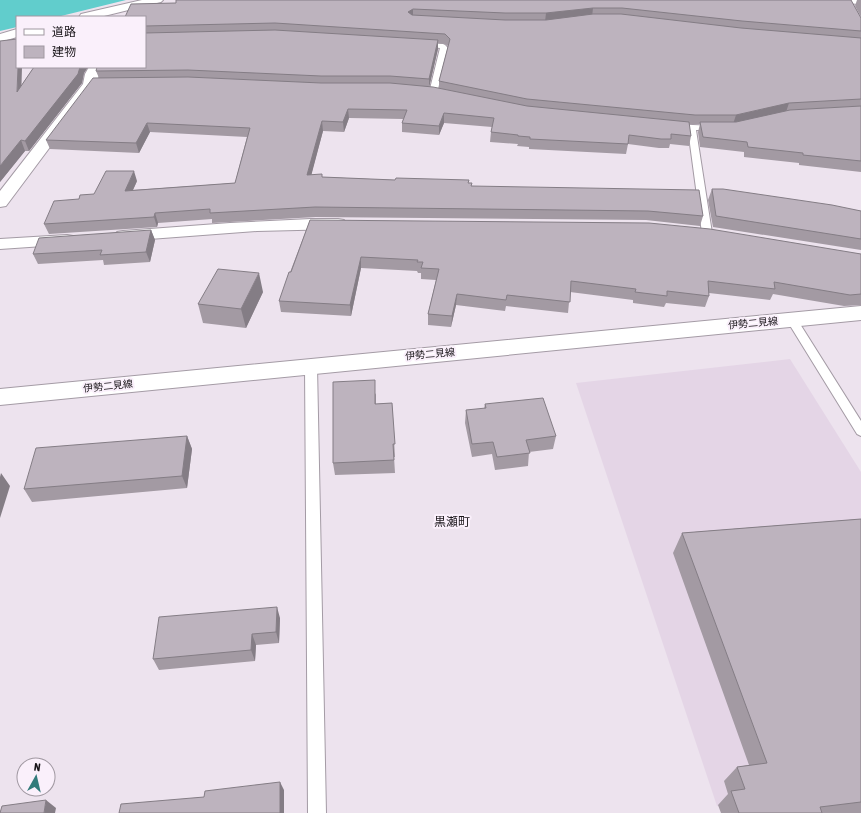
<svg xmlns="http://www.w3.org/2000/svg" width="861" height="813" viewBox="0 0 861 813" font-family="'Asap Condensed','Noto Sans JP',sans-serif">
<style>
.built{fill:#e4d5e6}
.water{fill:#61cdcc}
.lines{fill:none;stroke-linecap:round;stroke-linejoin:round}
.service-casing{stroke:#a49ba5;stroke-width:2}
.minor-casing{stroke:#a49ba5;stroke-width:2}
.secondary-casing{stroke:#a49ba5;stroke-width:2}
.service{fill:#fff;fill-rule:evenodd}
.minor{fill:#fff;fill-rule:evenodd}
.secondary{fill:#fff;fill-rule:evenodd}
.wall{fill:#a39aa3;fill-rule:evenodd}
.shaded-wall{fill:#847d85}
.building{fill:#bdb3be;stroke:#847d85}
.labels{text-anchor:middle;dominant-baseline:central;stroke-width:4;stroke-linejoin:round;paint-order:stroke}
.street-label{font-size:10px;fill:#191519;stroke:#faf0fb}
.quarter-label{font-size:12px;fill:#191519;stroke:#faf0fb}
</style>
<rect width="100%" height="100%" fill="#ede3ee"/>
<path class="built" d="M 790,359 L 861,472 L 861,784 L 717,806 L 576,383 Z"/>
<path class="water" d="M 0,0 L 126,0 L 57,17 L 17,17 L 17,27 L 0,31 Z"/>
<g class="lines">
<defs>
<path id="service" d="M 814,0 L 861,0 L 861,4 L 817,2 Z
M 423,43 L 443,44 L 445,45 L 448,48 L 437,93 L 433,95 L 429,93 L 440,48 L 421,46 L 420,45 Z
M 671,124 L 715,126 L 719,128 L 715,130 L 696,130 L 712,233 L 710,235 L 704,235 L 702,233 L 688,129 L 671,128 Z
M 791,315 L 795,316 L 861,421 L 861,436 L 857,434 L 786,319 L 787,316 Z
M 311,362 L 315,363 L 317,366 L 326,813 L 308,813 L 305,366 L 307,363 Z"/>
<path id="minor" d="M 142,0 L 163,0 L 161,2 L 100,17 L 79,17 L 81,14 Z
M 17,29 L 17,37 L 0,42 L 0,34 Z
M 89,67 L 103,67 L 99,74 L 97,84 L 6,206 L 0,207 L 0,191 L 83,84 L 85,74 Z
M 311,219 L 338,219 L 344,220 L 347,224 L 344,228 L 338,229 L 257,231 L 123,241 L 117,240 L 114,236 L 117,232 L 123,231 L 230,223 Z
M 67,235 L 73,236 L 76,240 L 73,244 L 0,249 L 0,239 Z"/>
<path id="secondary" d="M 861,306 L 861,320 L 0,405 L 0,389 Z"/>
</defs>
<use href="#service" class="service-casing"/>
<use href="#minor" class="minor-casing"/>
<use href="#secondary" class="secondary-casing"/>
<use href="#service" class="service"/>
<use href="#minor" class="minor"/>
<use href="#secondary" class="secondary"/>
</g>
<path class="wall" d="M 851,0 L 861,18 L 861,172 L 799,165 L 799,163 L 744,157 L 744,152 L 700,147 L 698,132 L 700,124 L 689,124 L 691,136 L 689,146 L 670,144 L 669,148 L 659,148 L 628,144 L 626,154 L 529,149 L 529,147 L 517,146 L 518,144 L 490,142 L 491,132 L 492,127 L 444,123 L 439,135 L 402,132 L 402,123 L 403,119 L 349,118 L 344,132 L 323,131 L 311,175 L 322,177 L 395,180 L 472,183 L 471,186 L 703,216 L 700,226 L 646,220 L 316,217 L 212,223 L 212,219 L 158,223 L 157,227 L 49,234 L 44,224 L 79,199 L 137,181 L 133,190 L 235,183 L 247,137 L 150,132 L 139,153 L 50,149 L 46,140 L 99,78 L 96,71 L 145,67 L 145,17 L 131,4 ZM 438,43 L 445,44 L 448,46 L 439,81 L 439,89 L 429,87 L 438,49 Z
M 857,0 L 861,0 L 861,17 L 855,6 Z
M 34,67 L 88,67 L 84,73 L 82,83 L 29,151 L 25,151 L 0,182 L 21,86 Z
M 712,189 L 861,211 L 861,250 L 713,227 L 708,200 Z
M 310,220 L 861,254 L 861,305 L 844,306 L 773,294 L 770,300 L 709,293 L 709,296 L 705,307 L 666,303 L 664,307 L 633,303 L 633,300 L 570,292 L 568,313 L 506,306 L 505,311 L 456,305 L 451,327 L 428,325 L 428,314 L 436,280 L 421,279 L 421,273 L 418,273 L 417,271 L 361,268 L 351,316 L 281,312 L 279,301 Z
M 151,230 L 155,240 L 150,262 L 104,265 L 103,260 L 38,264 L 33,254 Z
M 263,292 L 246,328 L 203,323 L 198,304 Z
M 376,393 L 376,404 L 392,403 L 395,457 L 394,457 L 395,473 L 335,475 L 333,463 Z
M 485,404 L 556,436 L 553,449 L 529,452 L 528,466 L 495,470 L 492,454 L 472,457 L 465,423 L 466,410 L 484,409 Z
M 187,436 L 192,449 L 187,488 L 32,502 L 24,489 Z
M 861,519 L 861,813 L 721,813 L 718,805 L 728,794 L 724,781 L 737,767 L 749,765 L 673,553 L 682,533 Z
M 280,618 L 279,643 L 256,645 L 255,661 L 159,670 L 153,659 Z"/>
<path class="shaded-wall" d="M 593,8 L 592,17 L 545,22 L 546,13 Z
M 413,9 L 413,18 L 408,12 Z
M 438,40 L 438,49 L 429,88 L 429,79 Z
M 18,67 L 22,67 L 21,102 L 17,92 Z
M 80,67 L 88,67 L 84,73 L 82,83 L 29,151 L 25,141 Z
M 789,103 L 786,112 L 733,124 L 736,115 Z
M 348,109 L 349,118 L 344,132 L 343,122 Z
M 444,113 L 444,123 L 439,135 L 439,126 Z
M 322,121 L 323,131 L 309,184 L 307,175 Z
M 147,123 L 150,132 L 139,153 L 136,143 Z
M 21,140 L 25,151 L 0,182 L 0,166 Z
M 134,171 L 137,181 L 128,201 L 125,191 Z
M 155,213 L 158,223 L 157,227 L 154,217 Z
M 151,230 L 155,240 L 150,262 L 146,252 Z
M 361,257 L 361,268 L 351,316 L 350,305 Z
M 259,273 L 263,292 L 246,328 L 241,309 Z
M 457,294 L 456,305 L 451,327 L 452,316 Z
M 187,436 L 192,449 L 187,488 L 182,476 Z
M 1,473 L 10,486 L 0,518 L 0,477 Z
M 277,607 L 280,618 L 279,643 L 276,632 Z
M 252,634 L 256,645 L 255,661 L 251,650 Z
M 280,782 L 284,790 L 284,813 L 280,813 Z
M 46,800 L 56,808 L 55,813 L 44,813 Z"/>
<path class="building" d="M 176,0 L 851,0 L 861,18 L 861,31 L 742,21 L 622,8 L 593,8 L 546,13 L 505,13 L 413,9 L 408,12 L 412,15 L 505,20 L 546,20 L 593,14 L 621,14 L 741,28 L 861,38 L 861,99 L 789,103 L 736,115 L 695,115 L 527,99 L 439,81 L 450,39 L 445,34 L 275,23 L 145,26 L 145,17 L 125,17 L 131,4 L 176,3 Z
M 275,30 L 438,40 L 429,79 L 390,76 L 321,76 L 188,70 L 96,71 L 97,67 L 145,67 L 145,33 Z
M 17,39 L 17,67 L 18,67 L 17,92 L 34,67 L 80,67 L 78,74 L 25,141 L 21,140 L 0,166 L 0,41 Z
M 188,77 L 321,83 L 390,83 L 433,87 L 527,106 L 689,122 L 691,136 L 671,134 L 671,139 L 661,139 L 629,135 L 628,144 L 530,139 L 530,137 L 518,136 L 518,135 L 491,132 L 494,118 L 444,113 L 439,126 L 402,123 L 407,110 L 348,109 L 343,122 L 322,121 L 307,175 L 322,174 L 322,177 L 395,180 L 396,178 L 469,180 L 468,183 L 472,183 L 471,186 L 699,190 L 703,216 L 648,211 L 315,207 L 210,213 L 210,209 L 155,213 L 154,217 L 44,224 L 54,201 L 79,199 L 80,195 L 94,194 L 106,171 L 134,171 L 125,191 L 235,183 L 250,128 L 147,123 L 136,143 L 46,140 L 93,78 Z
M 861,106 L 861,161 L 803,155 L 803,153 L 748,147 L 747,142 L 703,137 L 700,122 L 736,122 L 790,110 Z
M 712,189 L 723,189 L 832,205 L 861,211 L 861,239 L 716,216 Z
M 310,220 L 649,223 L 710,229 L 861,254 L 861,294 L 850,295 L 774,282 L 775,289 L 708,281 L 709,296 L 667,291 L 667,296 L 635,292 L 636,289 L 571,281 L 570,302 L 507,295 L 506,300 L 457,294 L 452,316 L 428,314 L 439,269 L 421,268 L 423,262 L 417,262 L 418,260 L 361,257 L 350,305 L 279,301 L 289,272 L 291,272 Z
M 151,230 L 146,252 L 100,255 L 102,250 L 33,254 L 39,238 Z
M 218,269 L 259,273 L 241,309 L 198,304 Z
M 375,380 L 375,404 L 392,403 L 395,444 L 393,444 L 394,460 L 333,463 L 333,382 Z
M 543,398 L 556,436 L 526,440 L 530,453 L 497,457 L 493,442 L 472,444 L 466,410 L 486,408 L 485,404 Z
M 187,436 L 182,476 L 24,489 L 36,448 Z
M 861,519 L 861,802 L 820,807 L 822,813 L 739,813 L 731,791 L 745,789 L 737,767 L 767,763 L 682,533 Z
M 277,607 L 276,632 L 252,634 L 251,650 L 153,659 L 159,617 Z
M 280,782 L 280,813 L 119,813 L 121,804 L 204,797 L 205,791 Z
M 46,800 L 44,813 L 0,813 L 2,806 Z"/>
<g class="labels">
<g class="street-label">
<text transform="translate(753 323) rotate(-5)">伊勢二見線</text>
<text transform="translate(430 354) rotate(-5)">伊勢二見線</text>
<text transform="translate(108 386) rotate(-6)">伊勢二見線</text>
</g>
<g class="quarter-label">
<text x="452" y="522">黒瀬町</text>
</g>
</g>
<rect x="16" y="16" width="130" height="52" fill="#faf0fb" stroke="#a098a1"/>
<rect x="24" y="29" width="20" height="6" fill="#ffffff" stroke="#a098a1"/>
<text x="52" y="36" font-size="12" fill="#191519">道路</text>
<rect x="24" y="46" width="20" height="12" fill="#bdb3be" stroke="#a098a1"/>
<text x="52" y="56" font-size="12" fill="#191519">建物</text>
<g transform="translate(36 777) rotate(8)"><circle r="19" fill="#faf0fb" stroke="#a098a1"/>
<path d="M0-3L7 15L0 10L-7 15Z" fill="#327b7b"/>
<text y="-6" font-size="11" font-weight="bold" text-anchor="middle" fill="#191519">N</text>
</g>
</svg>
